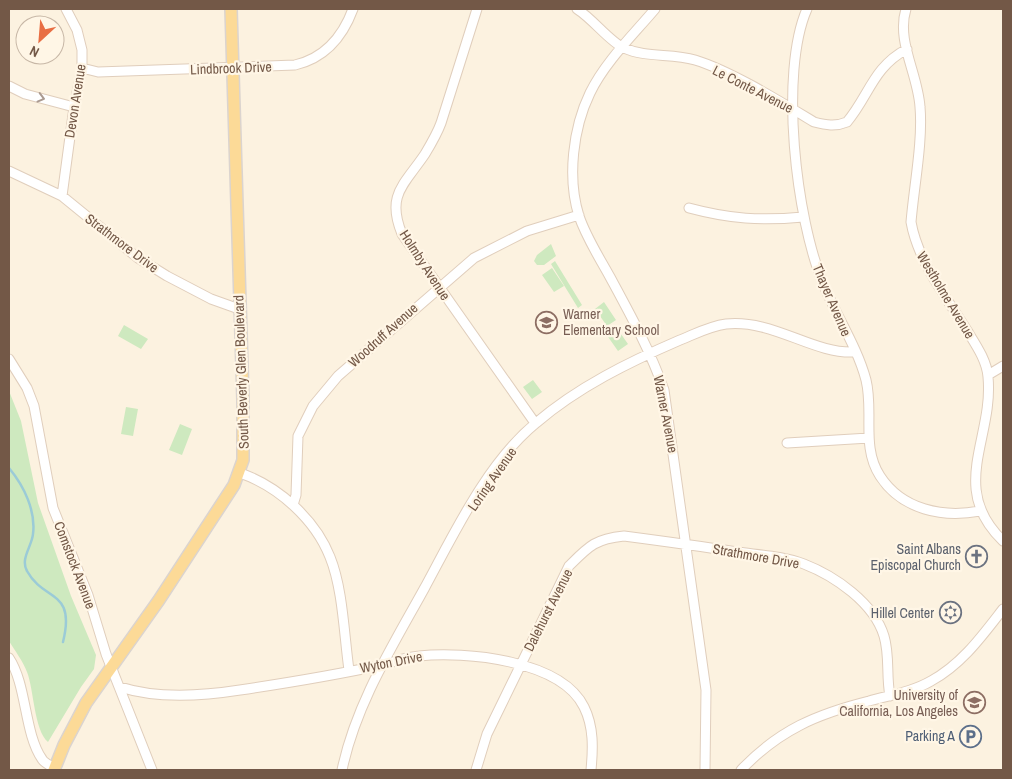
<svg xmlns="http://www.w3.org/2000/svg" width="1012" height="779" viewBox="0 0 1012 779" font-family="'Archivo Narrow',sans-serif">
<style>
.green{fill:#cee9bf}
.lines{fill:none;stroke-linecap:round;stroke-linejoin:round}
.stream{stroke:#9bcbd7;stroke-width:2.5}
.minor-casing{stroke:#e0cebc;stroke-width:11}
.major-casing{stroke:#dbd4cf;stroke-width:14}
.minor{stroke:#fff;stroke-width:9}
.major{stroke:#fcda97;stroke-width:11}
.oneway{stroke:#ab9b91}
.labels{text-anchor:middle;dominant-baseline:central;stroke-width:4.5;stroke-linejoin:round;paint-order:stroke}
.street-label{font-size:14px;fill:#735847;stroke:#fff6e6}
.education-label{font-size:14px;fill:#785e54;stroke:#fff6e6;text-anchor:start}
.worship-label{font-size:14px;fill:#5b616d;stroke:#fff6e6;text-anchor:end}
.service-label{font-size:14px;fill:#4e5e75;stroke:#fff6e6;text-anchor:end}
</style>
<rect width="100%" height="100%" fill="#fcf2e0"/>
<path class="green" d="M 551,244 L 556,256 L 544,265 L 537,265 L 534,261 L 537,255 Z
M 555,261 L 582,305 L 578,308 L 551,264 Z
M 552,268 L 564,286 L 554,292 L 542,275 Z
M 604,302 L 616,320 L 607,326 L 595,309 Z
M 124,325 L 148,339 L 141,349 L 118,336 Z
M 616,327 L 628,344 L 618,351 L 606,334 Z
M 533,380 L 542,392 L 532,399 L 523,387 Z
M 9,391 L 21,421 L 38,503 L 71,596 L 96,655 L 94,669 L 81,687 L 48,742 C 34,730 34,690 27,672 C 23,661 15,651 9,641 Z
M 126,407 L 138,409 L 133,436 L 121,434 Z
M 180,424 L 192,429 L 182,455 L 169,450 Z"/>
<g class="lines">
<path class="stream" d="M 9,468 C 24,486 36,511 33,534 C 32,546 20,559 27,571 C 44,602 76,589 63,642"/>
<defs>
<path id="minor" d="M 477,9 L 441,123 C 437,134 431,144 425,154 C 404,185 386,195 402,234 L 535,423
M 577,9 C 593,19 610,42 624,48 C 646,58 672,53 695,60 C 731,71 781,102 814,122 C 826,125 835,127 847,122 C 869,96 873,67 907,49
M 655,9 C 633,35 605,62 590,93 C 573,128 567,178 579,216 C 586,237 599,257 610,277 C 630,314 650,350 664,390 L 706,690 L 705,770
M 807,9 C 779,73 796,219 823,283 C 836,316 857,346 866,380 C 874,412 861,447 880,476 C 902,510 943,518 980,511
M 906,9 C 896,41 918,74 920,107 C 923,141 914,186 911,222 C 918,262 947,298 968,332 C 976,345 987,361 988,377 C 994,438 948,488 1003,541
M 82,68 L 98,72 L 295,65 C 325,58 343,36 353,9
M 9,86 L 25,94 L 74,107
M 9,171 L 62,196 L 138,258 L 167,276 L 211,299 L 239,309
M 62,196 L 74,107 L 82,68 L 82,50 L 77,30 L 66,9
M 689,208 C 730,219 761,221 803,217
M 9,359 L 27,388 L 34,406 L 53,508 L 88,595 L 106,654 L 152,770
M 988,375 L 1003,366
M 787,443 L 869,438
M 240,473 C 278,486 315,519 330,557 C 343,589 344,635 349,670
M 293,505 L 296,495 L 298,436 L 313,406 L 338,376 L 474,258 L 527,231 L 579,215
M 9,658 C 27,685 24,733 42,759 C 44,763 50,765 54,768
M 120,687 C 157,699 202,696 240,690 C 287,683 335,675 382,665 C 394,662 406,657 419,656 C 465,651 561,660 584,707 C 594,727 593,749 591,770
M 342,770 C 356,704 392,647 424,589 C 454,534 487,463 536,423 C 578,387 629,362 680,340 C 695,334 710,326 726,324 C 773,319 813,354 854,352
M 476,770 L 487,734 L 569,566 C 589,546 595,539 624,536 C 662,541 699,546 737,552 C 759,555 784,556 804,564 C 835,576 874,603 884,636 C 890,656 886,676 890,696
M 741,770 C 779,730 817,714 869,701 C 890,695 912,692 931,681 C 962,664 982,636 1003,609"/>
<path id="major" d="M 54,770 L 64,745 L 86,703 L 159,600 L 234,485 L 243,460 L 243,400 L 231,9"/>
</defs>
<use href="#minor" class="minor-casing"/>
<use href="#major" class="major-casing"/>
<use href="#minor" class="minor"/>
<use href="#major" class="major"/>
</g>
<defs><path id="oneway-chevron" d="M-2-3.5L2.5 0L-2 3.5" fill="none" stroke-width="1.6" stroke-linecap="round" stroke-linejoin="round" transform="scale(1.25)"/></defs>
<use class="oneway" href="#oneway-chevron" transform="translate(41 98) rotate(15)"/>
<defs>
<symbol id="school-ring" viewBox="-11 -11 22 22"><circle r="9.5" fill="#fff6e6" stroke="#8d6e63" stroke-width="1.5"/><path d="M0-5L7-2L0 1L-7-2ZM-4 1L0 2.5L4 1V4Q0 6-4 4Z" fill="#8d6e63"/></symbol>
<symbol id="church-ring" viewBox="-11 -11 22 22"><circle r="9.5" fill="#fff6e6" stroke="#6b7280" stroke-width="1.5"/><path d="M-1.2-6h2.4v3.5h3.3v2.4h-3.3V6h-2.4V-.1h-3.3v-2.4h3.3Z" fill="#6b7280"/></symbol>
<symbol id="synagogue-ring" viewBox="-11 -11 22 22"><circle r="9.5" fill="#fff6e6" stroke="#6b7280" stroke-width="1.5"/><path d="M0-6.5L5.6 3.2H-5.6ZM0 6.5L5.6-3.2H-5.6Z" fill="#6b7280"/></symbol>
<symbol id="university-ring" viewBox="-11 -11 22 22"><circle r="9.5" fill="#fff6e6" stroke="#8d6e63" stroke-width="1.5"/><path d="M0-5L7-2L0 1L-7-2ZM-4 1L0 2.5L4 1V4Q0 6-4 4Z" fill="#8d6e63"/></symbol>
<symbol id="parking-ring" viewBox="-11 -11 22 22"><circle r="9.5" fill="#fff6e6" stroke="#5c6f8a" stroke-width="1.5"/><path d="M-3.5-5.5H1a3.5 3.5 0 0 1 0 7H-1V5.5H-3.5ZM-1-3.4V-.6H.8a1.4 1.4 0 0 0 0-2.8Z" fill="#5c6f8a"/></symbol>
</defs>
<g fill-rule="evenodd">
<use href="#school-ring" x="534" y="310" width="25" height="25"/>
<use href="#church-ring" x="964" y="544" width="25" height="25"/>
<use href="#synagogue-ring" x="938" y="600" width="25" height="25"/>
<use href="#university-ring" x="962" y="690" width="25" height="25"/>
<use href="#parking-ring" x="958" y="724" width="25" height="25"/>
</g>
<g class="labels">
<g class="street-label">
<text transform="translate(231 68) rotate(-2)">Lindbrook Drive</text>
<text transform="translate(753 89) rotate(27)">Le Conte Avenue</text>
<text transform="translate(75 101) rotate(-81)">Devon Avenue</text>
<text transform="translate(122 243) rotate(37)">Strathmore Drive</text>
<text transform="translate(425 265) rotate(57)">Holmby Avenue</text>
<text transform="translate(946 295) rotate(59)">Westholme Avenue</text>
<text transform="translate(832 300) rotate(67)">Thayer Avenue</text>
<text transform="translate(383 335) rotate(-42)">Woodruff Avenue</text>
<text transform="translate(241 372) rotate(-92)">South Beverly Glen Boulevard</text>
<text transform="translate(666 414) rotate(79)">Warner Avenue</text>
<text transform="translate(492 479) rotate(-55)">Loring Avenue</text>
<text transform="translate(756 556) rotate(10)">Strathmore Drive</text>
<text transform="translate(75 565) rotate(69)">Comstock Avenue</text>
<text transform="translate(548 610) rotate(-63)">Dalehurst Avenue</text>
<text transform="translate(391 662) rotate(-11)">Wyton Drive</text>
</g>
<g class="education-label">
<text x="563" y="314">Warner<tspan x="563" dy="16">Elementary School</tspan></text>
<text x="958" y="695" text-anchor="end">University of<tspan x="958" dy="16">California, Los Angeles</tspan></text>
</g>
<g class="worship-label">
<text x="961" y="549">Saint Albans<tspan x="961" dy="16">Episcopal Church</tspan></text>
<text x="934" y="613">Hillel Center</text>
</g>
<g class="service-label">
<text x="955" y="736">Parking A</text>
</g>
</g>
<rect width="1012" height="779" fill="none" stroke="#735847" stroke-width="20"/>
<g transform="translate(40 40) rotate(206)"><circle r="24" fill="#fff6e6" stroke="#c7b7a6"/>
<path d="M0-4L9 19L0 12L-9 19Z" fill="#e86e43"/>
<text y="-8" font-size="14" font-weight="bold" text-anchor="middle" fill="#735847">N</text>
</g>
</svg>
